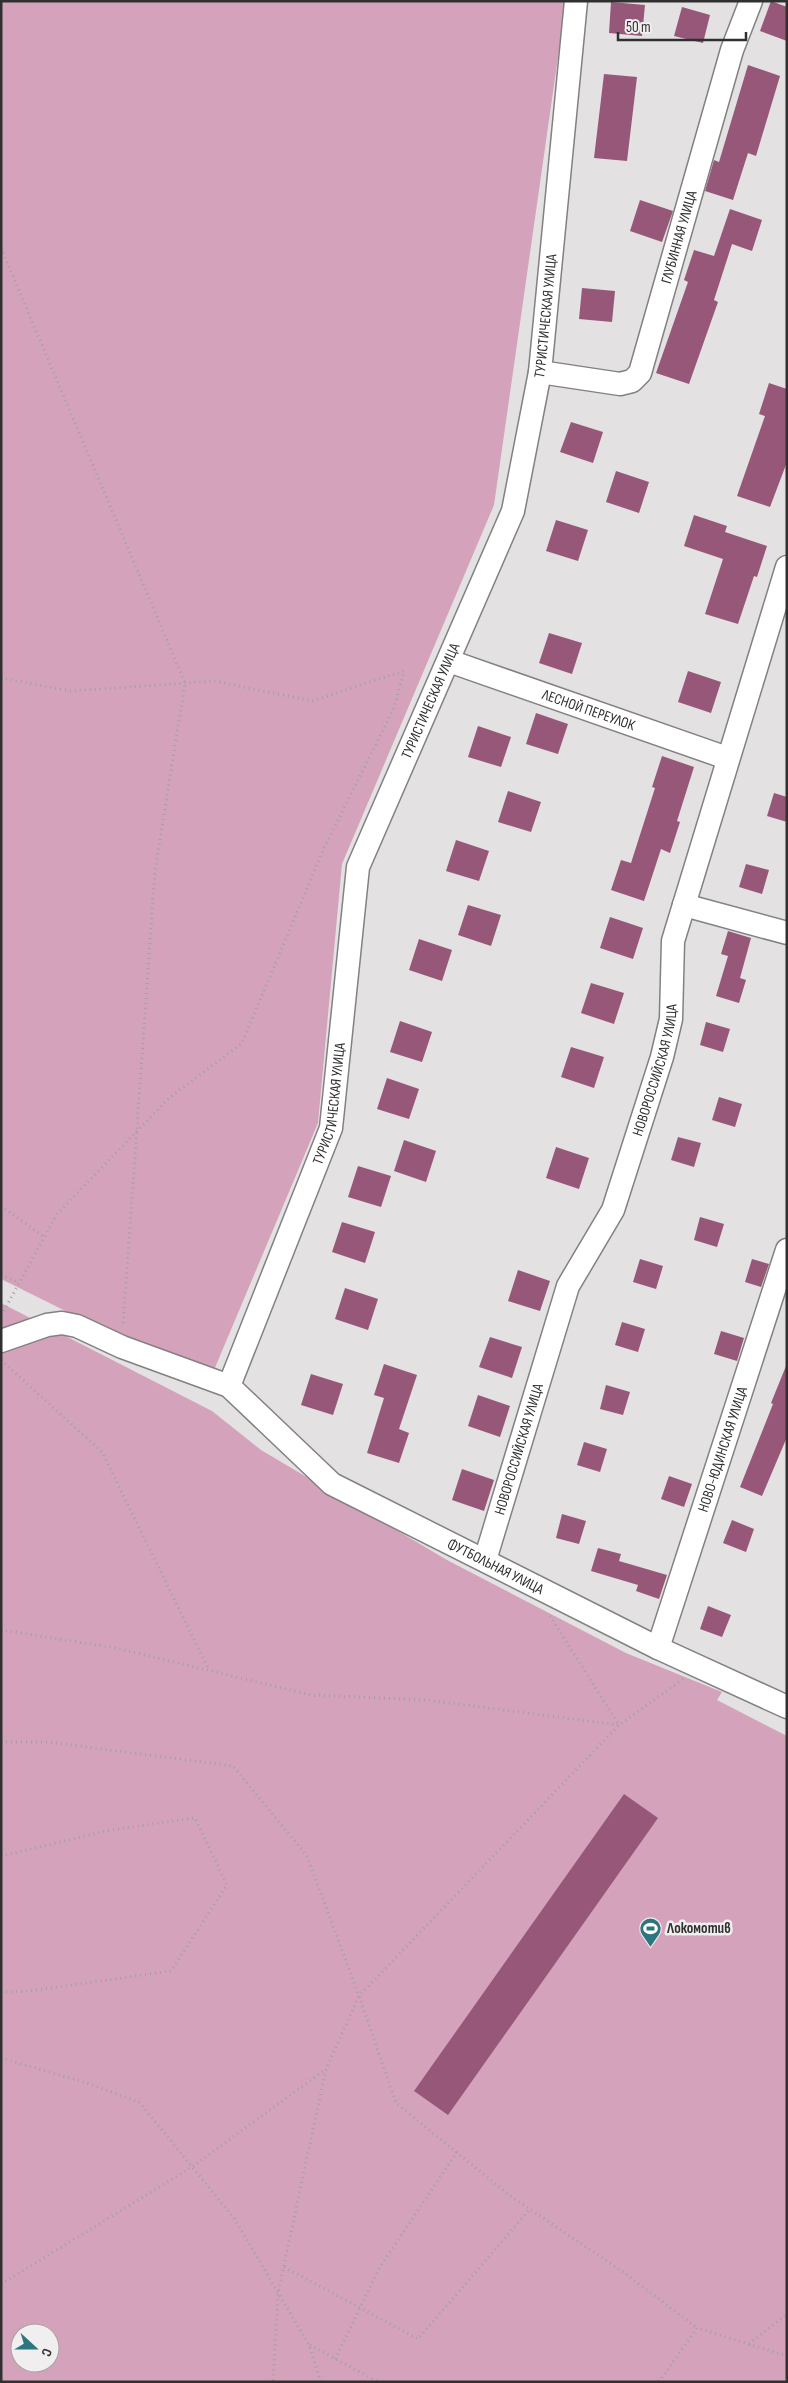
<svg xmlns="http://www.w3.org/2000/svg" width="788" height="2383" viewBox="0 0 788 2383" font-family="'Sofia Sans Condensed',sans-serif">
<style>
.green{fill:#d4a3bb;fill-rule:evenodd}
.building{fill:#965779}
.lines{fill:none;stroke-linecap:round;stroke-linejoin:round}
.minor-casing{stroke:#838082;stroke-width:25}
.path{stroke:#a2a0a0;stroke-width:3;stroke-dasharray:1 4;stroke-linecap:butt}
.minor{stroke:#fff;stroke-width:22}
.labels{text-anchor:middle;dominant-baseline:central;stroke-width:5;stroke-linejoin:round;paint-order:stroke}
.street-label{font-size:15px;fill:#313030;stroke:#f1eeef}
.poi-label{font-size:15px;font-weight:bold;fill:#313030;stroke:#f1eeef;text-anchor:start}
</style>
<rect width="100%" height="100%" fill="#e4e1e2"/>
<path class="green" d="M 1,1 L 566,1 L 494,505 L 342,864 L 318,1123 L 209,1382 L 1,1279 Z
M 1,1303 L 212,1411 L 261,1450 L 447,1560 L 626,1653 L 722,1692 L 717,1700 L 787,1736 L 787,2382 L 1,2382 ZM 20,2333 L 50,2333 L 50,2363 L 20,2363 Z"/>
<path class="building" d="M 771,1 L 787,7 L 787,41 L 760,31 Z
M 611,2 L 645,5 L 642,36 L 609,33 Z
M 682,7 L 710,15 L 703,43 L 674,36 Z
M 748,65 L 780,76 L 756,156 L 748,153 L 733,200 L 705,191 L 714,160 L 719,162 Z
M 604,74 L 637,77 L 627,161 L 594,158 Z
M 640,200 L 673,211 L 662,242 L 630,231 Z
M 730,209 L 762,220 L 752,251 L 732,244 L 714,300 L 718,302 L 689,384 L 656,373 L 688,282 L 684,280 L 694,250 L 714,256 Z
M 582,288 L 615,291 L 612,322 L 579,319 Z
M 769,383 L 787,389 L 787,462 L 770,507 L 737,496 L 765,416 L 759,414 Z
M 571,422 L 603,432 L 593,463 L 560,452 Z
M 616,471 L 649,482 L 639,513 L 606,502 Z
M 694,515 L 727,526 L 725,532 L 767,546 L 757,577 L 754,576 L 738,624 L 705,614 L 723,559 L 684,546 Z
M 556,520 L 588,530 L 578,561 L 546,551 Z
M 549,633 L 582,643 L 572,674 L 539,663 Z
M 688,671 L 721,682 L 711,713 L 678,702 Z
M 536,713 L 568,724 L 558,754 L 526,744 Z
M 478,726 L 511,737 L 501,767 L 468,757 Z
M 662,756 L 694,767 L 677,821 L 680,822 L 670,853 L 661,849 L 644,901 L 611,890 L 621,860 L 631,863 L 655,788 L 652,787 Z
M 508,791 L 541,802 L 531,832 L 498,822 Z
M 774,793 L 787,797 L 787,822 L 767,816 Z
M 456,840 L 489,851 L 479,881 L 446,871 Z
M 746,864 L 769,870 L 762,894 L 739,887 Z
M 468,905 L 501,915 L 491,946 L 458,935 Z
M 610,917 L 643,928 L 633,959 L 600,948 Z
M 728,931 L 751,938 L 740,978 L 746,980 L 739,1003 L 716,996 L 728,956 L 721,954 Z
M 419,939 L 452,950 L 442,981 L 409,970 Z
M 591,983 L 624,993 L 614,1024 L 581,1013 Z
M 400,1021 L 432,1032 L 422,1062 L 390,1052 Z
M 706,1022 L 730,1029 L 723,1052 L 700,1045 Z
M 571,1047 L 604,1057 L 594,1088 L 561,1077 Z
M 387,1078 L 419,1089 L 409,1119 L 377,1109 Z
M 719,1097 L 742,1104 L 735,1127 L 712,1120 Z
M 678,1137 L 701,1143 L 694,1167 L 671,1160 Z
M 404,1140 L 436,1151 L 426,1182 L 394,1171 Z
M 556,1147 L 589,1158 L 579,1189 L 546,1178 Z
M 358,1166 L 391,1176 L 381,1207 L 348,1197 Z
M 700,1217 L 724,1224 L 717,1247 L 694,1240 Z
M 342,1222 L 375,1232 L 365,1263 L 332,1252 Z
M 640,1259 L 663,1266 L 656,1289 L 633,1282 Z
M 752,1259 L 769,1264 L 761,1287 L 745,1282 Z
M 518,1270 L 550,1281 L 540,1311 L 508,1301 Z
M 345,1288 L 378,1299 L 368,1330 L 335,1319 Z
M 622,1322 L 645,1329 L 638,1352 L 615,1345 Z
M 721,1331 L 744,1338 L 737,1361 L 714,1354 Z
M 490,1337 L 522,1347 L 512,1378 L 479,1367 Z
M 384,1364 L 417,1375 L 399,1429 L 409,1433 L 399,1463 L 367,1453 L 384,1398 L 374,1395 Z
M 786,1366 L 787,1437 L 762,1496 L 740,1487 L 773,1404 L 771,1403 Z
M 311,1374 L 343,1384 L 333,1415 L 301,1405 Z
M 606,1385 L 630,1392 L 623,1415 L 600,1409 Z
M 478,1395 L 510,1406 L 500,1437 L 468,1426 Z
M 584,1442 L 607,1449 L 600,1472 L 577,1465 Z
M 462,1469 L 494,1480 L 484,1511 L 452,1500 Z
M 669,1476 L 692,1484 L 684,1507 L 661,1499 Z
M 562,1514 L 586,1521 L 579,1544 L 556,1538 Z
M 732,1520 L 754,1529 L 746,1552 L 723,1543 Z
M 598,1548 L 621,1554 L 619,1561 L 667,1575 L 659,1599 L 636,1591 L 638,1585 L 591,1571 Z
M 708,1606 L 731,1615 L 722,1637 L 700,1629 Z
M 624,1794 L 658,1818 L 448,2115 L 414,2091 Z"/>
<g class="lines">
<defs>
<g id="minor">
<path id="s1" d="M 540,372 L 620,384 L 632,381 L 640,373 L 732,50 L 751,1"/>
<path id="s2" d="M 449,661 L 727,758"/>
<path d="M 684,905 L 787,933"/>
<path id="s3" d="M 1,1341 L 47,1325 L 62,1323 L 77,1326 L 122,1347 L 229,1386 L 332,1484 L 658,1648 L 787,1707"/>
<path id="s4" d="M 229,1386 L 331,1128 L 358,867 L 513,511 L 540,372 L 576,1"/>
<path id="s5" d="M 485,1560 L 568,1286 L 613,1210 L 662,1057 L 671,1019 L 673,941 L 787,567"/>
<path id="s6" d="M 658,1648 L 787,1250"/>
</g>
</defs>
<use href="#minor" class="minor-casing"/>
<path class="path" d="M 1,248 L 185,683 L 155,871 L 123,1326
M 1,678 L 71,691 L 214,681 L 312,701 L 404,671 L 394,708 L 324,848 L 242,1043 L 169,1098 L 57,1214 L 1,1316
M 1,1206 L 44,1237
M 1,1275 L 18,1282
M 1,1360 L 102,1452 L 209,1670
M 550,1616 L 619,1725
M 1,1630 L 116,1648 L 311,1695 L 427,1700 L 619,1725
M 683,1679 L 619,1725 L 359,1996 L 396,2103 L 509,2195 L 626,2274 L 697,2328
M 1,1742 L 48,1742 L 233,1766 L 307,1856 L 359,1996 L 326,2069 L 278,2293 L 273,2382
M 1,1856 L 110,1830 L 195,1818 L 227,1885 L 171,1971 L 29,1991 L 1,1992
M 1,2058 L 87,2083 L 139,2102 L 234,2218 L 309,2345 L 321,2382
M 284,2267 L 418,2339 L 530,2209
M 1,2284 L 192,2167 L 326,2069
M 749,2344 L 787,2314
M 310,2345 L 378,2382
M 335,2359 L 380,2267 L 457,2152
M 659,2382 L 697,2328 L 787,2356"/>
<use href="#minor" class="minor"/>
</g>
<defs>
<symbol id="stadium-pin" viewBox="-11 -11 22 30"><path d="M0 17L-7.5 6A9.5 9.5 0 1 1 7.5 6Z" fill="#2d757f" stroke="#f1eeef"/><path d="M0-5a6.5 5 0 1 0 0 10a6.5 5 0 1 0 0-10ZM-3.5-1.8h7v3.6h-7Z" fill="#fff"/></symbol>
</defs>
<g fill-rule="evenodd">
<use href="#stadium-pin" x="638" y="1916" width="25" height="34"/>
</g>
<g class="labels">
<g class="street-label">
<text stroke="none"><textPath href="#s1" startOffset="246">ГЛУБИННАЯ УЛИЦА</textPath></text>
<text stroke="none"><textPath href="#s4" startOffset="1126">ТУРИСТИЧЕСКАЯ УЛИЦА</textPath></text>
<text stroke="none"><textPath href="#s4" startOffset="721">ТУРИСТИЧЕСКАЯ УЛИЦА</textPath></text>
<text stroke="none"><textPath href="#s2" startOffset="148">ЛЕСНОЙ ПЕРЕУЛОК</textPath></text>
<text stroke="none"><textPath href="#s5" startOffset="521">НОВОРОССИЙСКАЯ УЛИЦА</textPath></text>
<text stroke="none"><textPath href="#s4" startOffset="301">ТУРИСТИЧЕСКАЯ УЛИЦА</textPath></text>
<text stroke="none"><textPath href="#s5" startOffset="116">НОВОРОССИЙСКАЯ УЛИЦА</textPath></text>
<text stroke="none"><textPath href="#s6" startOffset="209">НОВО-ЮДИНСКАЯ УЛИЦА</textPath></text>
<text stroke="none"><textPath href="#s3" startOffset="568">ФУТБОЛЬНАЯ УЛИЦА</textPath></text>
</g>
<g class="poi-label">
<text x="667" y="1928">Локомотив</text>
</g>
</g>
<rect width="788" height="2383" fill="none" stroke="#313030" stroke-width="5"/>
<g transform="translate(35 2348) rotate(111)"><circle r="24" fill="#f1eeef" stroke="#a4a2a3"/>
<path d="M0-4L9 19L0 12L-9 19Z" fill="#2d757f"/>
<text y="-8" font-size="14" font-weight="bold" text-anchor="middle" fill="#313030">С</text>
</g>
<path d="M618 32v8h128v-8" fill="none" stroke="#313030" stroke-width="2.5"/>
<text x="626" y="32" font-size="15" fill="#313030" stroke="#f1eeef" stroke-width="4" paint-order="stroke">50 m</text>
</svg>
